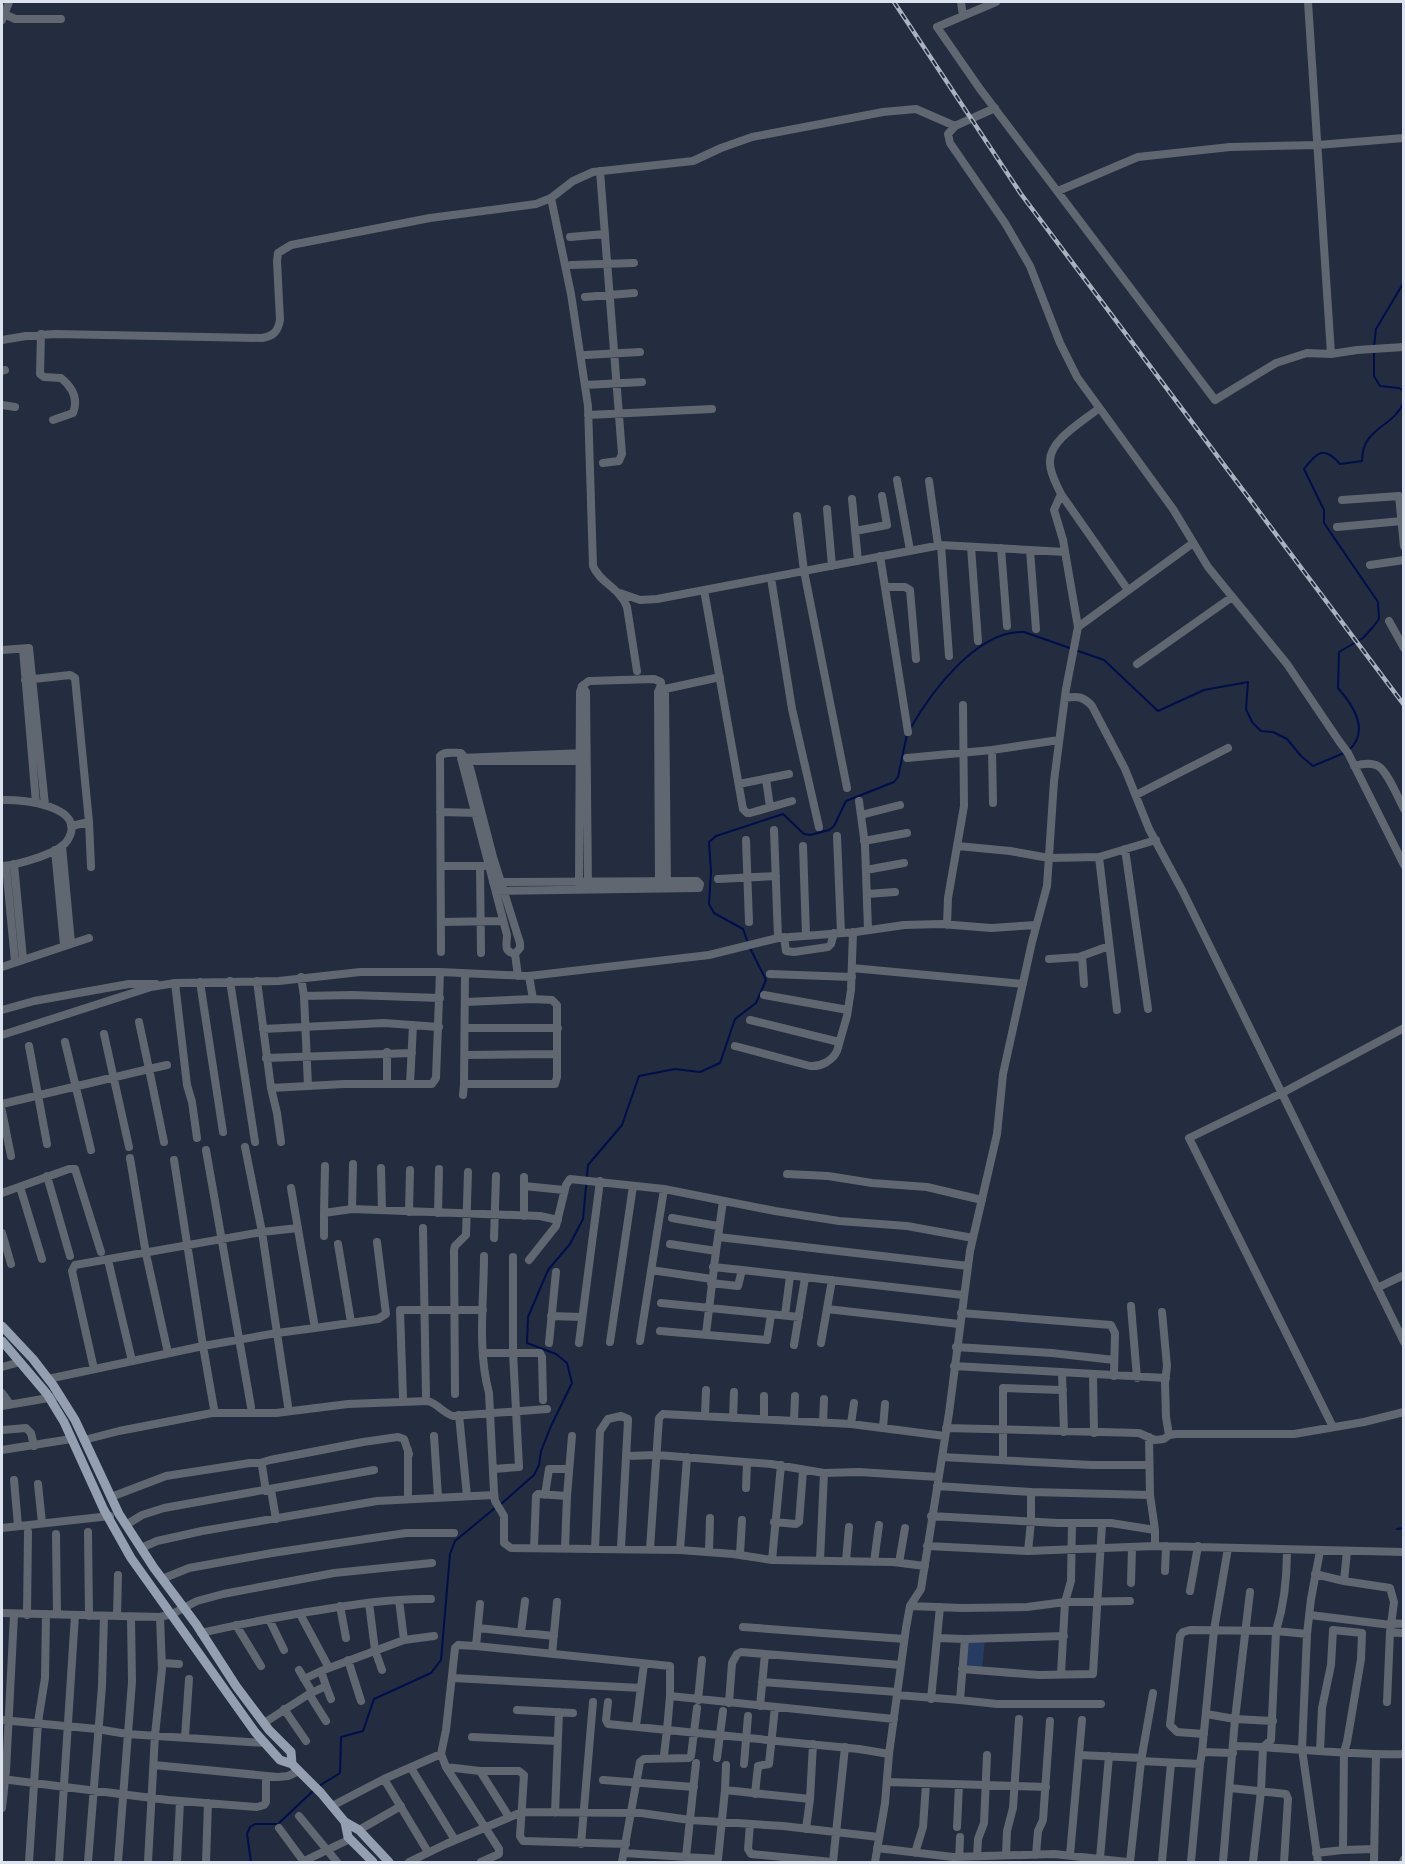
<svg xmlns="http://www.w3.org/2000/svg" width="1405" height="1864" viewBox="0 0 1405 1864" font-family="'DM Sans',sans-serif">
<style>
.green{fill:#263c63}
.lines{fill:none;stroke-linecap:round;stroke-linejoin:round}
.stream{stroke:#000e4b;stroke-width:2}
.minor{stroke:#616770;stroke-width:8}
.major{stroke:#949fb2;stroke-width:9}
.rail-casing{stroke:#aab2bf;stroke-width:4.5}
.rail{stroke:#232d3f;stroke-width:2;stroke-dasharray:7;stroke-linecap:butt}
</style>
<rect width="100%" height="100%" fill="#232d3f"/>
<path class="green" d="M 985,1639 L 982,1669 L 965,1666 L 965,1641 Z"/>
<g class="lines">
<path class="stream" d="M 1374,347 L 1376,329 L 1404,282
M 1374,352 L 1374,376 L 1380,386 L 1399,388 L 1404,391
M 910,729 C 931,692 977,630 1024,632 L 1104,660 L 1158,711 L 1204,690 L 1248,682 L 1246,709 L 1252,722 L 1261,731 L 1273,732 L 1287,739 L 1301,756 L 1313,766 L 1344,753
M 1349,750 C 1370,731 1353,705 1338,688 L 1339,652 L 1363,638 L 1373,627 L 1379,619 L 1378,602 L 1324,523 L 1324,510 L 1304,469 C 1317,452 1324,445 1340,464 L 1362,461 C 1362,427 1393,428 1404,402
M 748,943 L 743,929 L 714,913 L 709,904 L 711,871 L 709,842 L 716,836 L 783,814 L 804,834 L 810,835 L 829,830 L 834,826 L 846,801 L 894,782 L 898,777 L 907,734
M 500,1505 L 534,1475 L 539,1465 L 541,1451 L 551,1426 L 572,1383 L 567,1363 L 556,1354 L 527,1343 L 528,1317 L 548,1270 L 570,1244 L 583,1219 L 588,1165 L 622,1125 L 639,1076 L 675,1069 L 700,1072 L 720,1063 L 735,1019 L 756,1003 L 766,980 L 750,948
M 1397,1529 L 1404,1528
M 319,1786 L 340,1773 L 341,1737 L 363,1731 L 374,1699 L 431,1673 L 441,1660 L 450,1554 L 455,1541 L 495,1508
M 251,1862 L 247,1834 L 250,1827 L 255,1824 L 278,1824 L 314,1790"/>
<path class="minor" d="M 961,2 L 963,16
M 996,2 L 937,27 L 980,89 L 1215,400 L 1276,363 L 1307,353 L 1331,354 L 1357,350 L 1404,347
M 1308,2 L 1331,354
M 4,14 L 15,19 L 61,19
M 2,20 L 9,2
M 995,108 L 955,126 L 948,134 L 950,143 L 1005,223 L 1030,266 L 1060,343 L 1077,377 L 1173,509 L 1208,567 L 1287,664 L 1339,741 L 1348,753 L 1404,865
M 600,171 L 622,454 L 619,461 L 603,463
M 1058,191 L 1138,157 L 1230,147 L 1318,145 L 1404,138
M 551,198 L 571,294 L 588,406 L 593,566 C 600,583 620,588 627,607 L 637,671
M 570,237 L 605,234
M 571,265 L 634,263
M 585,297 L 634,293
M 41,334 L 40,374 L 44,377 L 61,378 C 72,387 79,398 73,413 L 53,420
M 2,340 L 26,336 L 55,334 L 262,338 C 274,336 278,331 280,320 L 277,261 L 278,253 L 291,245 L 430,218 L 536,204 L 551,198 L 573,181 L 593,172 L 693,161 L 721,148 L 752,137 L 883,112 L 916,109 L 955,126
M 586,355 L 640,352
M 2,371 L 5,370
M 585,385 L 642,382
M 2,405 L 15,407
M 588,415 L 712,409
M 897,480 L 910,550
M 929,481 L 938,545
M 1061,494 L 1128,590
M 852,499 L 858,561
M 1342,500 L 1399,496 L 1404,546
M 827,509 L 832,566
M 797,516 L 804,571 L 847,788
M 1337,527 L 1402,521
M 855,531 L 887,525 L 882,496
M 941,545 L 949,656
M 971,547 L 978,641
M 1001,548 L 1007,626
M 1030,550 L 1036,629
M 880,556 L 908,732
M 1370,565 L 1404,560
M 771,578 L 792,709 L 819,827
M 885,587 L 905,587 L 910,590 L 916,659
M 704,590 L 743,809 L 747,813 L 750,813 L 792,801
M 620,593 L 640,600 L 657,599 L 941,545 L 1065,552
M 1389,621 L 1404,648
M 1078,627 L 1063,540 L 1054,510 L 1061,494 C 1057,485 1050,474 1050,463 C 1048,441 1082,422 1098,409
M 23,649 L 36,803
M 2,650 L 29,648 L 45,805
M 1137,664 L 1232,597
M 25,680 L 70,675 L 75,678 L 89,822 L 71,826
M 582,686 L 589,681 L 654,679 L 661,682 L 661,685
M 665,689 L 720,677
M 1065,698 C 1077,696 1083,696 1092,706 L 1125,769 L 1149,829 L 1183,892 L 1404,1342
M 992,750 L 993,803
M 907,758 L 992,750 L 1059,740
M 1354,766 C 1361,764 1371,762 1378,766 C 1388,772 1398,798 1404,809
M 766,779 L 770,807
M 739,784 L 789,774
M 1136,795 L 1228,748
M 2,800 C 21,799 90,806 67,841 C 58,854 17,865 2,866
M 859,801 L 865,845 L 868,930
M 440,812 L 478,813
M 861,815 L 900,805
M 89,822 L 91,867
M 774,830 L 778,938
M 837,836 L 841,933
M 746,840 L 749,922
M 864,841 L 907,833
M 62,846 L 71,943
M 803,846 L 806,935
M 958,846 L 1010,851 L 1049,858 L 1099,857 L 1156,840
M 1125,849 L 1148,1009
M 55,850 L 64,945
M 1099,857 L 1117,1010
M 14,864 L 23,959
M 6,866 L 15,962
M 441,866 L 485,866
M 480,866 L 481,953
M 866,870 L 904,863
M 718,879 L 776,876
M 493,882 L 697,881 L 700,884 L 699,888 L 697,888 L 496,891
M 579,884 L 580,692 L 582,686 L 586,692 L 588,886
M 659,887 L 658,692 L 661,685 L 665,692 L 667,886
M 867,894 L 895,892
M 441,922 L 503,921
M 947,925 L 948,898 L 964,806 L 963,705
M 784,937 L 786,951 L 794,952 L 828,947 L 831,944 L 834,933
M 441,952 L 440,756 C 445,751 454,753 461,753 L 464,757
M 515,954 C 503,951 507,945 507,935 L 461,758 L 585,753
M 1082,956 L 1084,984
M 1049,959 L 1079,957 L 1109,946
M 2,967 L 89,938
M 852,968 L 1023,984
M 465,974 L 464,1084 L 555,1084 L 557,1077 L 557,1005 L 552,1000 L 533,999 L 529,976
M 770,974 L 852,977
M 518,976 L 515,954 L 520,948 L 520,943 L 493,857 L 469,764 L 472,761 L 585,761
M 301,977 L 304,996 L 308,1086
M 230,981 L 255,1142
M 257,981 L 271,1088 L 344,1084 L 432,1084 L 436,1078 L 440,972
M 200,982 L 223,1132
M 175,983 L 187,1085 L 192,1102 L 197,1138
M 764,995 L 848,1010
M 304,996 L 352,995 L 440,998
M 466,1002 L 533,999
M 2,1010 L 34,1001 L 129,984 L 156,984
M 750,1020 L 839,1042
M 465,1028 L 558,1028
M 263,1029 L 384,1023 L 439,1027
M 104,1034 L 129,1147
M 2,1035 L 151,987 L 175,983 L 279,981 L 360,972 L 440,972 L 529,976 L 709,955 L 778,938 L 856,932 L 904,925 L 941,924 L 991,928 L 1036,925
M 65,1042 L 91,1150
M 29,1046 L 47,1144
M 735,1046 L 810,1066 C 821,1067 832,1061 837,1051 L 847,1016 L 851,990 L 853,932
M 465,1055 L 557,1054
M 266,1058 L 412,1053
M 387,1084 L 387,1052
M 410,1084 L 413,1025
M 271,1088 L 277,1113 L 281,1142
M 463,1095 L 464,1084
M 2,1104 L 149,1069 L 139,1022
M 2,1111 L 11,1156
M 164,1142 L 149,1069 L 167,1065
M 245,1147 L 262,1232 L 277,1333 L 315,1328 L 291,1188
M 206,1150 L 251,1407
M 130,1158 L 146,1254 L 168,1353
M 325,1166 L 324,1213 L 352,1209 L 540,1216 L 558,1220
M 381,1168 L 382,1210
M 787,1174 L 828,1176 L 872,1183 L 927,1187 L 982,1200
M 47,1176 L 70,1256
M 524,1177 L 524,1216
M 524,1186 L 564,1190
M 20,1187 L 42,1259
M 2,1193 L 69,1169 L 75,1169 L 101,1252
M 352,1209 L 353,1164
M 409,1212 L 410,1170
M 324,1213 L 324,1236
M 438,1213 L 439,1169
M 672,1218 L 718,1226
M 423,1228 L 426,1396
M 2,1233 L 11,1264
M 718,1237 L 968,1266
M 494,1238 L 496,1176
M 338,1244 L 351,1322
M 670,1244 L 716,1251 L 723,1201
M 484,1256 C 484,1300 477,1349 489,1393 L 494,1492 L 495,1501 L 504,1516 L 504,1543 L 511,1548 L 680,1550 L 733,1554 L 772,1560 L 893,1562 L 925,1566
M 108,1260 L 132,1361
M 529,1260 L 556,1226 L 566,1185 L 570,1179 L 664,1189 L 775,1211 L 839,1221 L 907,1226 L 973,1238
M 713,1267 L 742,1270
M 651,1270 L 712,1279
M 711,1283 L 738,1286 L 742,1270 L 963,1295
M 1377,1288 L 1404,1275
M 661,1303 L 799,1317
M 1131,1306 L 1137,1378
M 827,1309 L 959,1324
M 1162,1312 L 1167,1366 L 1165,1383 L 1166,1417 L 1169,1435
M 961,1313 L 1111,1325 L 1115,1333 L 1114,1376
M 785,1315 L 790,1276
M 551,1316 L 581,1317
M 315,1328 L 378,1319 L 386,1314 L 377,1242
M 660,1331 L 767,1340 L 771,1315
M 706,1334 L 716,1251
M 640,1341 L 664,1189
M 610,1342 L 633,1186
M 549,1343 L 556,1272
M 579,1343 L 600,1181
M 821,1343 L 832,1280
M 794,1345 L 805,1278
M 956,1347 L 1052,1353 L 1114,1360
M 483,1353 L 540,1353 L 542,1357 L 543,1400
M 954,1366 L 1166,1378
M 2,1367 L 20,1362
M 94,1369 L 72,1271 L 75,1265 L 262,1232 L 298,1228
M 1062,1372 L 1064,1432
M 1093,1375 L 1094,1433
M 48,1379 L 203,1346 L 174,1160
M 2,1393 L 10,1404
M 455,1394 L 454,1250 L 455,1246 L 466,1235 L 468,1172
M 403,1398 L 400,1310 L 483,1310
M 2,1406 L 60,1396
M 214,1409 L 203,1346 L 277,1333 L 288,1406
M 459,1415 L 467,1496
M 705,1415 L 706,1390
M 733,1418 L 734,1392
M 764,1418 L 764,1396
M 794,1420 L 795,1396
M 823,1423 L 824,1399
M 851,1424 L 854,1403
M 1333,1427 L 1189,1138 L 1282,1093 L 1404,1028
M 883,1428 L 885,1404
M 946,1428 L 1139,1433 L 1155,1440 L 1164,1439 L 1169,1435 L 1176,1434 L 1294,1434 L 1364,1422 L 1404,1412
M 2,1430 L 26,1428 L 31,1433 L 34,1446
M 434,1436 L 438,1497
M 1149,1437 L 1150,1495
M 84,1440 L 119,1431 L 212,1413 L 276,1413 L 348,1404 L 428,1401 C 438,1404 443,1413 453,1416 L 547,1409
M 2,1450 L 71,1439
M 626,1456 L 657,1455 L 771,1464 L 824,1473 L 859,1472 L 938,1477
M 942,1457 L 1091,1465 L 1149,1465
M 1003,1460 L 1003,1388 L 1063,1390
M 260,1463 L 270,1460 L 363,1442 L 398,1437 L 404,1439 L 409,1454
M 493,1469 L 519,1467 L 513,1353 L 513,1257
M 14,1480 L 18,1526
M 38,1484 L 42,1523
M 746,1488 L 747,1463
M 271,1490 L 276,1519
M 1031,1492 L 1150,1495 L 1155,1530
M 545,1495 L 549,1469 L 569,1469
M 111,1497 L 166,1476 L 250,1463 L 260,1463 L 262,1466 L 266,1491
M 408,1499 L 408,1450
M 931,1516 L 1058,1523 L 1111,1523 L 1155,1530 L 1155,1546 L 1404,1552
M 774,1522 L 796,1524 L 799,1522 L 803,1471
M 126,1525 L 142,1515 L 164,1508 L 374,1470
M 2,1528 L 110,1516
M 88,1532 L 89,1616
M 56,1534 L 57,1614
M 927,1546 L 1028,1551 L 1031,1522 L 1031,1492 L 937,1486
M 141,1548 L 157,1541 L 202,1531 L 377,1501 L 494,1495
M 534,1548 L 536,1496 L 538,1494 L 567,1496
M 565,1548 L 567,1496 L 572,1436
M 595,1549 L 600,1431 L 608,1419 L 621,1416 L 628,1419 L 628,1421 L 621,1548
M 650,1549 L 659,1418 L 663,1414 L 851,1424 L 945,1436
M 680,1550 L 687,1457
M 709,1551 L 710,1518
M 1028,1551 L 1155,1546
M 740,1554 L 742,1520
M 772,1560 L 781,1465
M 820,1561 L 824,1473
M 846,1561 L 849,1527
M 874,1562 L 879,1525
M 899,1563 L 905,1528
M 1165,1571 L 1166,1546
M 1315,1574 L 1344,1581 L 1390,1588 L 1394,1602 L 1391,1625
M 162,1579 L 189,1568 L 272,1553 L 406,1533 L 454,1533
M 1344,1581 L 1347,1551
M 1131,1583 L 1132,1548
M 1190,1591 L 1198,1546
M 369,1603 L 375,1650 L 382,1670
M 480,1604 L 476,1646 L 670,1666 L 670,1696 L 894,1719
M 340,1606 L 346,1638
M 910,1606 L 962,1608 L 1027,1607 L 1065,1602 L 1130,1601
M 2,1613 L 160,1617 L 172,1614 L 197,1601 L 223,1594 L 334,1573 L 432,1563
M 300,1614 L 329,1668 L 321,1671 L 326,1686 L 309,1694 L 326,1721
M 27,1615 L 28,1532
M 1310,1615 L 1391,1625 L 1390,1632
M 117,1616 L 118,1575
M 269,1619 L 284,1650
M 1391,1623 L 1404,1624
M 236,1625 L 261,1666
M 743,1627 L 904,1639
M 478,1628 L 554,1636
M 521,1632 L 525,1601
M 201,1633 C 235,1625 268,1619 302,1613 C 344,1606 388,1598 431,1599
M 937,1638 L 965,1639
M 404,1640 L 434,1636
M 476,1646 L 458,1645 L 455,1648 L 446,1730 L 441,1754 L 446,1767 L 480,1771 L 509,1817
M 552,1654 L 557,1602
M 348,1660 L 361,1701
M 162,1663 L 179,1664
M 329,1668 L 404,1640 L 399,1600
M 962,1669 L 1039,1675 L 1093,1674 L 1102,1524
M 299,1670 L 312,1692
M 1061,1674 L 1065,1602 L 1071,1581 L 1072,1523
M 453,1678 L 641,1688
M 304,1679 L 321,1671
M 762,1682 L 897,1692
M 326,1686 L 331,1699
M 897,1695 L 960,1700 L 965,1639 L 1064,1636
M 670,1696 L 667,1730 L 859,1749 L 889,1754
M 931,1699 L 940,1607
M 698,1700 L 702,1660
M 960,1700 L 997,1704 L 1101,1704
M 608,1702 L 606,1720 L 608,1724 L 667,1730 L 664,1755
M 1387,1702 L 1390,1632 L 1401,1633
M 729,1703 L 732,1663 L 737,1654 L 741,1652 L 901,1665
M 760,1706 L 765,1654
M 284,1709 L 306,1741
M 517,1710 L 573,1713
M 1206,1714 L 1235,1719 L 1273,1721
M 2,1720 L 97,1729 L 127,1734 L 265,1743
M 264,1723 L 309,1694
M 636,1726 L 644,1664
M 1204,1734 L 1177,1732 L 1170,1725 L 1180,1636 L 1183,1632 L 1190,1630 L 1276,1631 C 1284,1605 1287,1578 1287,1551
M 185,1737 L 189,1679
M 472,1737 L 557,1741
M 1234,1746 C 1290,1747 1347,1756 1404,1754
M 1320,1751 L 1322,1708 L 1331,1665 L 1333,1630 L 1362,1633 L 1361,1659 L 1347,1742 L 1344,1752 L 1343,1850
M 1202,1752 L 1214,1630 L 1228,1548
M 1079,1755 L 1142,1758
M 717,1758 L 723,1711
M 1141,1761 L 1153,1693
M 744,1764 L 748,1716
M 154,1765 L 278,1777 L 288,1776 L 299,1771
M 446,1767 L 499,1849 L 499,1854 L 481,1862
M 411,1768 L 455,1840
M 480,1771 L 519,1771 L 524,1775 L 520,1836 L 523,1841 L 626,1844
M 2,1779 L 168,1800 L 257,1807 L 264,1805 L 266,1802 L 266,1776
M 384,1779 L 428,1852
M 603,1780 L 694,1787
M 887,1782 L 1046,1787
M 1230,1788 L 1286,1794 L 1288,1799 L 1284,1862
M 725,1790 L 726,1765
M 755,1794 L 758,1766 L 769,1764 L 775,1707
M 332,1806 L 384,1779 L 441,1754
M 2,1808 L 6,1771 L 14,1615
M 555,1813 L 559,1712
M 299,1816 L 337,1862
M 750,1824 L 748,1849 L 751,1854 L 832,1862
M 957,1827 L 959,1785
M 279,1828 L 304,1862
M 806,1829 L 810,1799
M 359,1830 L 401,1806
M 581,1844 L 593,1702
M 877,1848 L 953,1857 L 1054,1854 L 1127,1862
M 624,1853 L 686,1857 L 696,1763
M 915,1853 L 923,1827 L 926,1784
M 1316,1853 L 1343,1850 L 1374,1849
M 1006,1855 L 1007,1831 L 1013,1808 L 1019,1719
M 1036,1855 L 1038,1831 L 1043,1820 L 1050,1721
M 1070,1855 L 1082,1720
M 977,1856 L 978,1839 L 984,1823 L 987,1755
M 686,1857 L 718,1859 L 725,1790 L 810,1799 L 813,1744
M 1100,1858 L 1109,1756
M 29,1862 L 38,1722 L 45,1678 L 46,1614
M 59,1862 L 75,1615
M 88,1862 L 102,1686 L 104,1616
M 118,1862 L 132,1682 L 131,1617
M 148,1862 L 155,1735 L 162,1669 L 160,1617
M 177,1862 L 180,1801
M 206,1862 L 208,1803
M 302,1862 L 350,1839
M 409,1862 L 446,1844 L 522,1812 L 641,1813 L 690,1820 L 783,1826 L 879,1837
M 622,1862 L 640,1762 L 644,1759 L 689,1758 L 691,1756 L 697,1708
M 833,1862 L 845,1747
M 875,1862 L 885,1803 L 889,1754 L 906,1628 L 910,1606 L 921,1589 L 949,1413 L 970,1251 L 997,1134 L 1003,1074 L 1032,942 L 1047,886 L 1054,781 L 1066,689 L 1078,627 L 1193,543
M 959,1862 L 960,1837
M 1130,1862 L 1141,1761 L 1200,1764 L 1202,1752 L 1233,1753
M 1162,1862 L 1171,1763
M 1191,1862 L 1200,1764
M 1223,1862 L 1235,1719 L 1250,1592
M 1253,1862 L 1261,1791 L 1263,1747 L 1271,1740 L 1276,1631 L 1307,1634
M 1318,1862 L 1302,1749 L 1307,1634 L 1311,1599 L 1320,1551
M 1374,1862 L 1376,1755
M 1403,1862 L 1404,1859"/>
<path class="major" d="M 2,1326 L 33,1359 L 53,1385 L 75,1420 L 119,1514 L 154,1568 L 196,1624 L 236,1686 L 269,1730 L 291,1752 L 292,1764
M 2,1341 L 47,1394 L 64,1422 L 104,1510 L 131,1558 L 255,1732 L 280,1760 L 292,1764 L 321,1793 L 345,1822 L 359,1830 L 389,1862
M 345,1822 L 348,1837 L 373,1862"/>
<defs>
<path id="rail" d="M 894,2 L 1021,194 L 1404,705"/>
</defs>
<use href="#rail" class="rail-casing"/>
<use href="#rail" class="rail"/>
</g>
<rect width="1405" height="1864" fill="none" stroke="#dce3ef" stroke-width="6"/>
</svg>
